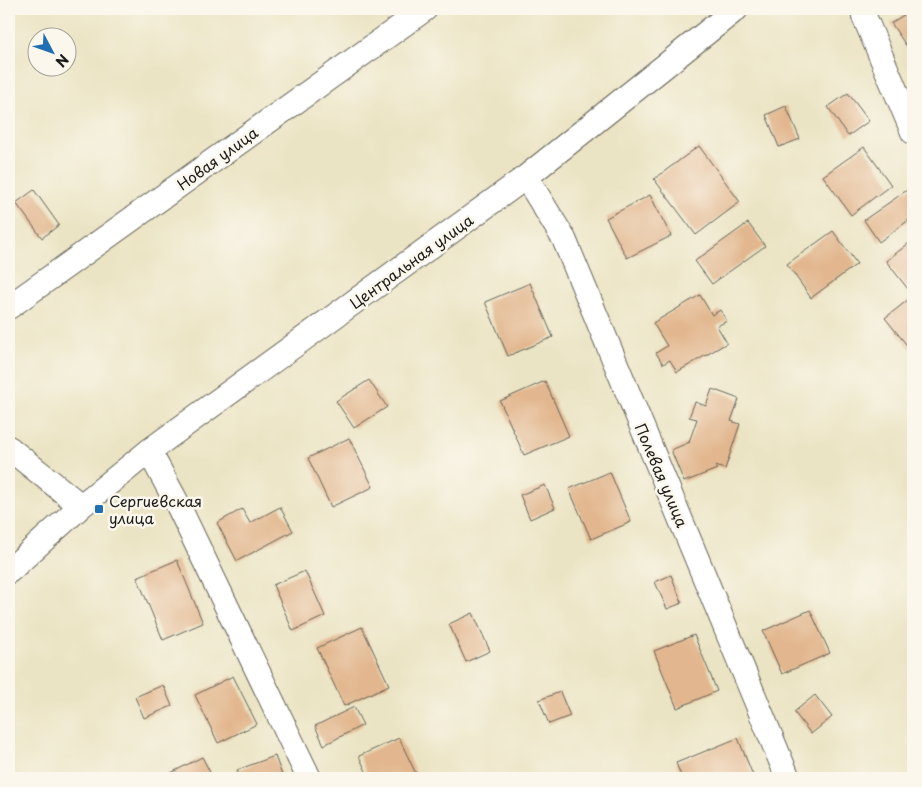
<svg xmlns="http://www.w3.org/2000/svg" width="922" height="787" viewBox="0 0 922 787" font-family="'Playpen Sans',sans-serif">
<style>
.building{fill:#e2b78f}
.lines{fill:none;stroke-linecap:round;stroke-linejoin:round}
.minor-casing{stroke:#646257;stroke-width:26}
.minor{stroke:#fff;stroke-width:24}
.poi-dot{fill:#1f6fb2;stroke:#fbf7ec;stroke-width:2}
.labels{text-anchor:middle;dominant-baseline:central;stroke-width:5;stroke-linejoin:round;paint-order:stroke}
.street-label{font-size:15px;fill:#1c1c1c;stroke:#fbf7ec}
.poi-label{font-size:15px;fill:#1c1c1c;stroke:#fbf7ec;text-anchor:start}
</style>
<rect width="100%" height="100%" fill="#fbf7ec"/>
<filter id="ink" filterUnits="userSpaceOnUse"><feTurbulence type="fractalNoise" baseFrequency=".02" numOctaves="2"/><feDisplacementMap in="SourceGraphic" scale="10" xChannelSelector="R" yChannelSelector="G"/><feConvolveMatrix kernelMatrix="1 2 1 2 8 2 1 2 1" color-interpolation-filters="sRGB"/></filter>
<filter id="wash" filterUnits="userSpaceOnUse"><feTurbulence type="fractalNoise" baseFrequency=".0096" numOctaves="4" result="noise"/><feDisplacementMap in="SourceGraphic" scale="20" xChannelSelector="R" yChannelSelector="G"/><feGaussianBlur stdDeviation="1.12" result="paint"/><feColorMatrix in="noise" values="0 0 0 0 0 0 0 0 0 0 0 0 0 0 0 0 0 1.4 0 .05"/><feComposite in="paint" operator="in"/></filter>
<g filter="url(#wash)">
<rect width="100%" height="100%" fill="#ebe4c4"/>
<g id="blocks">
<path class="building" d="M 913,9 L 913,43 L 907,47 L 891,23 Z
M 848,93 L 869,121 L 848,136 L 828,107 Z
M 786,106 L 800,139 L 779,147 L 766,115 Z
M 699,146 L 740,202 L 696,235 L 654,179 Z
M 864,147 L 891,185 L 851,215 L 823,176 Z
M 910,188 L 913,193 L 913,217 L 879,242 L 864,220 Z
M 34,190 L 59,225 L 42,238 L 16,203 Z
M 650,195 L 671,236 L 627,258 L 606,218 Z
M 748,223 L 765,246 L 712,284 L 695,261 Z
M 833,231 L 857,264 L 811,298 L 787,264 Z
M 913,240 L 913,284 L 908,289 L 886,261 Z
M 530,283 L 553,337 L 508,356 L 485,302 Z
M 700,295 L 712,315 L 720,310 L 727,321 L 717,326 L 727,343 L 677,372 L 670,360 L 663,364 L 656,353 L 667,346 L 653,323 Z
M 913,296 L 913,346 L 910,349 L 885,318 Z
M 369,380 L 387,407 L 354,428 L 336,401 Z
M 545,381 L 569,436 L 524,455 L 500,401 Z
M 712,389 L 739,399 L 731,421 L 740,424 L 725,469 L 715,466 L 717,469 L 684,482 L 671,450 L 690,442 L 689,442 L 697,419 L 689,417 L 695,402 L 706,406 Z
M 349,438 L 373,487 L 331,507 L 308,458 Z
M 610,472 L 631,522 L 591,539 L 569,489 Z
M 545,485 L 555,508 L 530,519 L 520,495 Z
M 280,507 L 293,531 L 237,561 L 217,523 L 242,509 L 250,523 Z
M 177,560 L 203,623 L 163,640 L 137,577 Z
M 305,571 L 325,616 L 293,631 L 273,585 Z
M 671,575 L 682,603 L 667,609 L 655,582 Z
M 810,610 L 830,653 L 782,674 L 763,631 Z
M 473,613 L 490,651 L 466,662 L 449,624 Z
M 362,627 L 389,685 L 344,706 L 317,648 Z
M 694,635 L 717,691 L 677,708 L 654,651 Z
M 233,676 L 257,724 L 218,743 L 195,695 Z
M 163,685 L 172,706 L 144,718 L 135,697 Z
M 560,692 L 570,716 L 549,724 L 539,700 Z
M 815,695 L 832,717 L 811,734 L 794,712 Z
M 354,707 L 363,725 L 324,745 L 315,726 Z
M 399,738 L 418,778 L 369,778 L 359,756 Z
M 738,738 L 754,778 L 682,778 L 676,763 Z
M 275,756 L 283,778 L 240,778 L 237,770 Z
M 202,757 L 210,772 L 199,778 L 171,778 L 169,774 Z"/>
</g>
</g>
<g filter="url(#ink)">
<use href="#blocks" fill-opacity="0" stroke="#646257" stroke-width="1"/>
<g class="lines">
<defs>
<path id="minor" d="M 864,16 L 913,132
M 526,177 L 564,239 L 788,778
M 9,307 L 425,9
M 9,448 L 81,506
M 149,451 L 176,501 L 309,778
M 9,571 L 81,506 L 149,451 L 526,177 L 736,9"/>
</defs>
<use href="#minor" class="minor-casing"/>
<use href="#minor" class="minor"/>
</g>
</g>
<rect class="poi-dot" x="94" y="504" width="10" height="10" rx="2.5"/>
<g class="labels">
<g class="street-label">
<text transform="translate(217 158) rotate(-36)">Новая улица</text>
<text transform="translate(411 261) rotate(-36)">Центральная улица</text>
<text transform="translate(662 475) rotate(67)">Полевая улица</text>
</g>
<g class="poi-label">
<text x="109" y="500">Сергиевская<tspan x="109" dy="17">улица</tspan></text>
</g>
</g>
<rect width="922" height="787" fill="none" stroke="#fbf7ec" stroke-width="30"/>
<g transform="translate(52 52) rotate(131)"><circle r="24" fill="#fbf7ec" stroke="#a29f99"/>
<path d="M0-4L9 19L0 12L-9 19Z" fill="#1f6fb2"/>
<text y="-8" font-size="14" font-weight="bold" text-anchor="middle" fill="#1c1c1c">N</text>
</g>
</svg>
